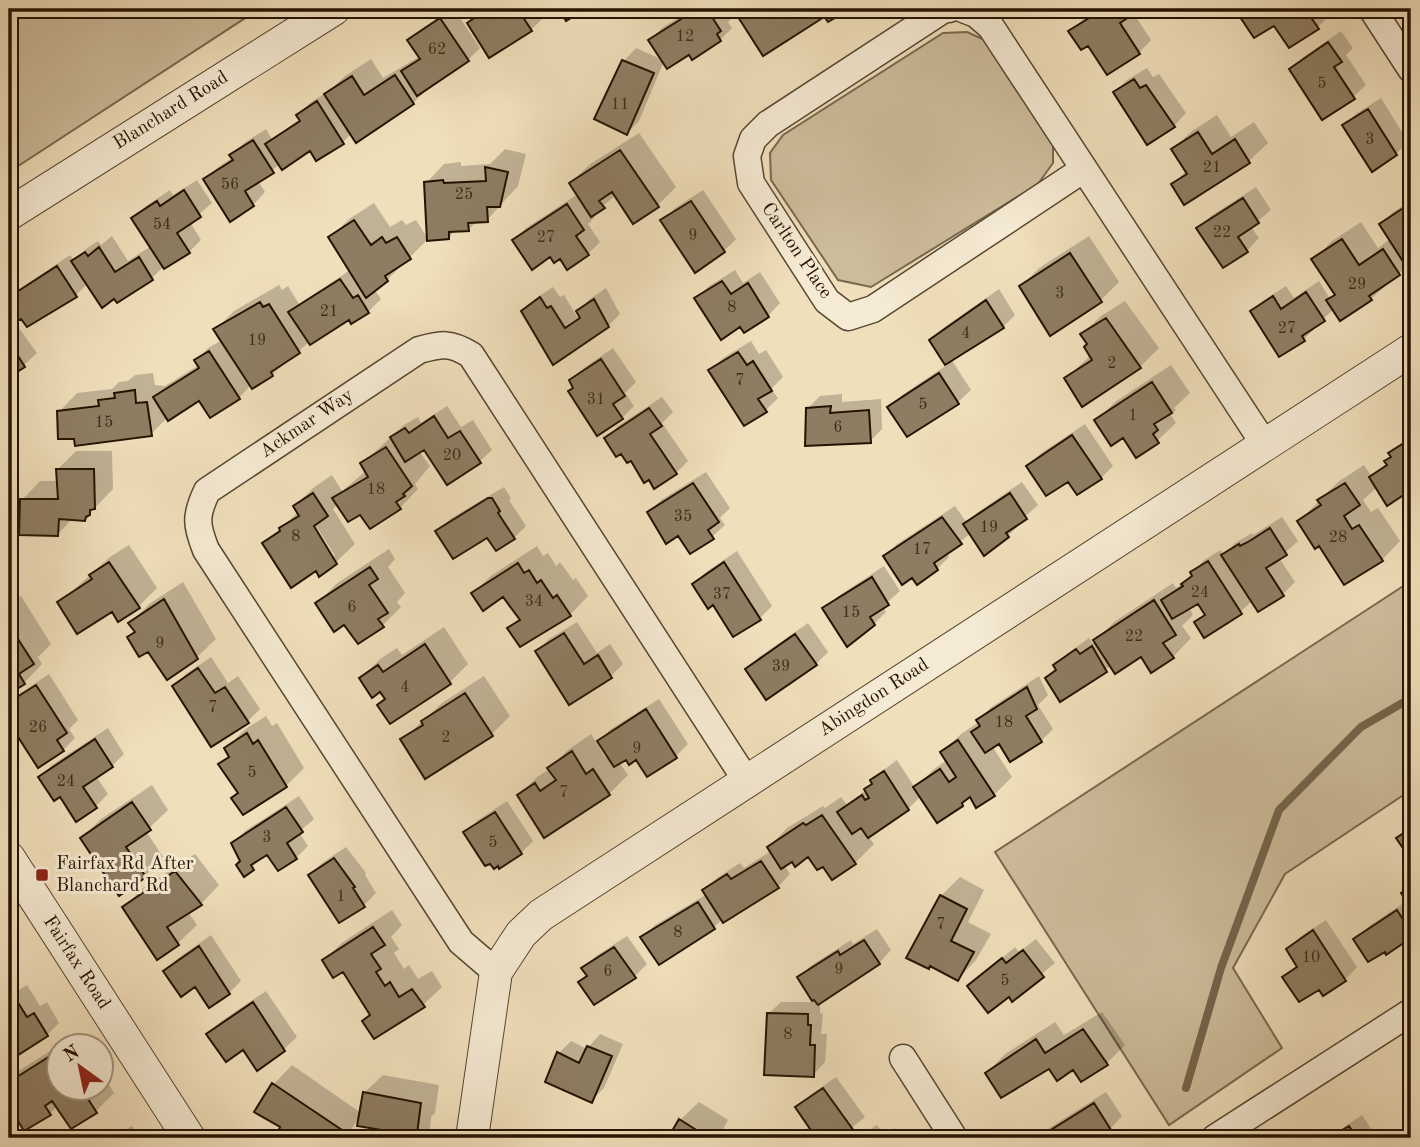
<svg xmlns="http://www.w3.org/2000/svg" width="1420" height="1147" viewBox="0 0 1420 1147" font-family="'Old Standard TT',serif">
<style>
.green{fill:#cdbc9b;stroke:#78684e;stroke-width:2}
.shadow{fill:#0003;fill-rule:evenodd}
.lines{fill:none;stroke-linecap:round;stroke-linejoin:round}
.stream{stroke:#75644b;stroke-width:8}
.building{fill:#8e7d62;stroke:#241301;stroke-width:2}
.minor-casing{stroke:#574630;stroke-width:29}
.tertiary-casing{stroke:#574630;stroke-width:34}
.minor{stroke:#f5ead3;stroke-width:26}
.tertiary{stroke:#f5ead3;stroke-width:32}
.poi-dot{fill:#8f2418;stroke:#f5ead3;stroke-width:2.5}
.labels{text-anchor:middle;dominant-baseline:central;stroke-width:6;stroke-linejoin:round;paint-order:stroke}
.number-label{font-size:16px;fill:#3e2e19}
.street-label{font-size:19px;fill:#241301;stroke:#f5ead3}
.poi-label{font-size:19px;fill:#241301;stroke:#f5ead3;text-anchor:start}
</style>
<rect width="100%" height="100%" fill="#f0dfbb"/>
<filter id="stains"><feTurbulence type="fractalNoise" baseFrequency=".00286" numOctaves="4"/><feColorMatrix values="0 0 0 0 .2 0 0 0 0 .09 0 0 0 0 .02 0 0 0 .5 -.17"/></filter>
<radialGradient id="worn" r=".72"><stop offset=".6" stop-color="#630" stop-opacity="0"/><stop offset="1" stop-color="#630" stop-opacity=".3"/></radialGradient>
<path class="green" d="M 9,9 L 259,9 L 9,172 Z
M 967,32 L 987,41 L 1053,142 L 1053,163 L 1038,184 L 871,287 L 838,280 L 771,180 L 770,153 L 783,135 L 943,33 Z
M 1411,581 L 1411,790 L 1285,874 L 1233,968 L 1282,1048 L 1169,1125 L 995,852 Z"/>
<path class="shadow" d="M 451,9 L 454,9 L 480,48 L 468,60 L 432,85 L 413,103 L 352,133 L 343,142 L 311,149 L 280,164 L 258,181 L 265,192 L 253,205 L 205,180 L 217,168 L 233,157 L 232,155 L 244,143 L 266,129 L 272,139 L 300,119 L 298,115 L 310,103 L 330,90 L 345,76 L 371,59 L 383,78 L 420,56 L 410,41 L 422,29 Z
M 475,9 L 537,9 L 543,18 L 531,30 L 469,23 L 478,14 Z
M 692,9 L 726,9 L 732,18 L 728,22 L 732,28 L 720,40 L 664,61 L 639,121 L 627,133 L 596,118 L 624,61 L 636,48 L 663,60 L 650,40 L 662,28 Z
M 735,9 L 847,9 L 829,20 L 824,13 L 764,54 Z
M 1100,9 L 1135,9 L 1132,11 L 1151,40 L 1139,53 L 1088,43 L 1071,32 L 1083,19 Z
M 1246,9 L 1325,9 L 1330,15 L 1318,27 L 1275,23 L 1240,14 Z
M 1341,31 L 1353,48 L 1346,55 L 1366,85 L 1353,97 L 1292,69 L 1304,57 Z
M 1147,68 L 1153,77 L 1159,74 L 1186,113 L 1174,126 L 1115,92 L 1127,80 Z
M 1381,98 L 1408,142 L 1396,154 L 1344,125 L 1357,113 Z
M 1217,115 L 1231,137 L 1254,122 L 1268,143 L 1249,161 L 1173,184 L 1187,170 L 1173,149 L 1192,131 Z
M 639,133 L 676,187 L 658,205 L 616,195 L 593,214 L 595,217 L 588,224 L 600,242 L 588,254 L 560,257 L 550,255 L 514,240 L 526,228 L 578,194 L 571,183 L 589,165 Z
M 505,149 L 526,154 L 518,186 L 487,220 L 477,221 L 468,230 L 456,230 L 448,238 L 426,183 L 444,164 L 461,162 L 461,166 L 490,164 Z
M 197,180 L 212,203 L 190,222 L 201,240 L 189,252 L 164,266 L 152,278 L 118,301 L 88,283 L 75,296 L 14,321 L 37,353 L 24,365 L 9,375 L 9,296 L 70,255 L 74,261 L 86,249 L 98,241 L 101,245 L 112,236 L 128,261 L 151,246 L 133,218 L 146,206 L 170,190 L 173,195 Z
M 1256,187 L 1271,210 L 1251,227 L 1259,238 L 1247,251 L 1199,228 L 1211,216 Z
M 703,190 L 736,239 L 724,251 L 663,221 L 675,208 Z
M 1411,201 L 1411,272 L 1407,266 L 1371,299 L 1341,319 L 1334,309 L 1315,326 L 1316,327 L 1304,339 L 1280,355 L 1252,312 L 1264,300 L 1286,286 L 1294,298 L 1319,281 L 1330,299 L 1336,293 L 1314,259 L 1332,241 L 1361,222 L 1378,248 L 1390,239 L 1381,224 L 1393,212 Z
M 374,203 L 390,227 L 402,220 L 406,225 L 416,220 L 428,239 L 387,280 L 374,289 L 381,299 L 368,312 L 352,322 L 349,318 L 310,341 L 272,375 L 251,385 L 239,398 L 200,398 L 168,417 L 151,434 L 75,437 L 59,412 L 77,393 L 112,389 L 119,382 L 128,381 L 135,375 L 153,373 L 155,385 L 165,386 L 199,365 L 196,360 L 208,348 L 222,340 L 216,329 L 234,311 L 279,285 L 282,290 L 288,286 L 299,304 L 350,270 L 330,238 L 349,219 Z
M 1089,236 L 1119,282 L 1100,301 L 1021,287 L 1039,268 Z
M 735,270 L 743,283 L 760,272 L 780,303 L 768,316 L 741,325 L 696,299 L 709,286 Z
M 553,287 L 560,297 L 564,295 L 577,317 L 580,315 L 578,311 L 590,299 L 606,288 L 620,314 L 608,326 L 554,363 L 523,311 L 535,299 Z
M 999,289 L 1015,315 L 1003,327 L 951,359 L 971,390 L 958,402 L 908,435 L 890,407 L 902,395 L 947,365 L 931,340 L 943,328 Z
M 1125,301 L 1159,348 L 1140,367 L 1082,405 L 1066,378 L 1091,355 L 1089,344 L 1082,334 L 1101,316 Z
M 751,341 L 759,354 L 766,350 L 783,377 L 771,389 L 778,398 L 766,410 L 745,424 L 710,371 L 723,358 Z
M 613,348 L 636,382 L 625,393 L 634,406 L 622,418 L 575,387 L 571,380 L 584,368 Z
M 1171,365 L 1190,393 L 1174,408 L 1176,410 L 1171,415 L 1176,423 L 1157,441 L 1124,435 L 1097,420 L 1115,402 Z
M 842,394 L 842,402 L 881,399 L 882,429 L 870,441 L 807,409 L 820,396 Z
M 662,397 L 673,412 L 662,423 L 688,461 L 676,473 L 631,458 L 606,439 L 618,426 Z
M 447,406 L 461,427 L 473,420 L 492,450 L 479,462 L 425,447 L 419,451 L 430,466 L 415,484 L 418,489 L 400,508 L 370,527 L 361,512 L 338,504 L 333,509 L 355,544 L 336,562 L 319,574 L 317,569 L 264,544 L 298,512 L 295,506 L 313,488 L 332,475 L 342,491 L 366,471 L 362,464 L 404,425 L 418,417 L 421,423 ZM 311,518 L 335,556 L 330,556 L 308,520 Z
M 1085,424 L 1113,466 L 1101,478 L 1069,479 L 1028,466 L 1040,454 Z
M 1411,436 L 1411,488 L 1388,504 L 1377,487 L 1363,500 L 1371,512 L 1378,508 L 1400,541 L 1382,560 L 1320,544 L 1299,521 L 1338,482 L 1364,465 L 1372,477 L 1387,463 L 1392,456 L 1391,453 Z
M 76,451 L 112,451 L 113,489 L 84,519 L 73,518 L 58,534 L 22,500 L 40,481 L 59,481 L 57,470 Z
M 706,472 L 730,508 L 720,518 L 725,525 L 712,537 L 679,533 L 649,512 L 661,500 Z
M 1022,482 L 1038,505 L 1019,522 L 1020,524 L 1008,536 L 971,533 L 947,552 L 949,557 L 937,569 L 912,576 L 885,557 L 897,544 L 955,506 L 967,523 L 978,512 Z
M 504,487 L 511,498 L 509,500 L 526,526 L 514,538 L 438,531 L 450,519 Z
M 1282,517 L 1298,541 L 1279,558 L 1295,582 L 1283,594 L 1252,601 L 1240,612 L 1196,623 L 1206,613 L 1199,601 L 1189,607 L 1193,615 L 1182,626 L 1191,638 L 1173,657 L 1142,655 L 1112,665 L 1061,700 L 1047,679 L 1068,653 L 1089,638 L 1092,643 L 1096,641 L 1114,622 L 1173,583 L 1176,588 L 1186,582 L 1204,560 L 1221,550 L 1224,555 L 1235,543 L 1252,533 L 1253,535 Z
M 129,545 L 157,588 L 139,606 L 113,610 L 59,603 L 110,557 Z
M 537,546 L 543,556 L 548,553 L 556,566 L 560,562 L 573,580 L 576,578 L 588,596 L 570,615 L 509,628 L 520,617 L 503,594 L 473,593 L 492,575 Z
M 389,549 L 395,559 L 388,567 L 405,593 L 397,602 L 401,607 L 382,626 L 345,622 L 318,603 L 336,584 Z
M 737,551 L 772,606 L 760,618 L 734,635 L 713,603 L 694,584 L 706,572 Z
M 884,566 L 900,591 L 883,606 L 886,612 L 874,624 L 824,609 L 837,597 Z
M 183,582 L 216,639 L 197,657 L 167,677 L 148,649 L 129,637 L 136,630 L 131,623 L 149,604 Z
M 21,596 L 51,644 L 38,657 L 42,664 L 24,683 L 9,692 L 9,604 Z
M 577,622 L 597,653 L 610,644 L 623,664 L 611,676 L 537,651 L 549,639 Z
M 808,623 L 828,652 L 816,664 L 747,669 L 759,657 Z
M 444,627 L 468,664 L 450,682 L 390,722 L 386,698 L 381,690 L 361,678 L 380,659 L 397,648 L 402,655 Z
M 211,657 L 228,683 L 238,676 L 260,709 L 248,721 L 174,686 L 186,674 Z
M 49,674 L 78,720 L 69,729 L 75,738 L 63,750 L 39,765 L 9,720 L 9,701 Z
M 484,676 L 510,716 L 492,734 L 402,740 L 442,703 Z
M 1039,676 L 1048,695 L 1038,705 L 1053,729 L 1041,741 L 999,741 L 992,746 L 1012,777 L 994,795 L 971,796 L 962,805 L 921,796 L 908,809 L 868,836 L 874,844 L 855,863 L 824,864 L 809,855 L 792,860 L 784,865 L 790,874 L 778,887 L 723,919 L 714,927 L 659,963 L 643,937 L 655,925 L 707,894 L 705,891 L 717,878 L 740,863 L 744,868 L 771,851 L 769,847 L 787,828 L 823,806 L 825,808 L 841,797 L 847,805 L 866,790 L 885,769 L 897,760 L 915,788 L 934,769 L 947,760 L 942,752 L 961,734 L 979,722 L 978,721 L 990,708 Z
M 659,699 L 688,744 L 676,756 L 647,775 L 636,758 L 626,758 L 619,762 L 628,775 L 609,794 L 544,836 L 519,795 L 537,777 L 550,769 L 568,750 L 591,734 L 605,757 L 608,755 L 599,741 L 611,729 Z
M 266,716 L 272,726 L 277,723 L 304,768 L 286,786 L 239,792 L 220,764 L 230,755 L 226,749 L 244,730 Z
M 108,728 L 124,754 L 112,766 L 96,776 L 108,794 L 96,806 L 60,795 L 40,777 L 52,765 Z
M 152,785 L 168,810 L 146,831 L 163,857 L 145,876 L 82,838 L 101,819 Z
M 299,796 L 314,819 L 299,832 L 308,846 L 296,858 L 267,853 L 244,875 L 242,861 L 233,844 L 245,831 Z
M 507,801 L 533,841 L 521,853 L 466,833 L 478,820 Z
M 346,847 L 366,873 L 365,875 L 376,893 L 364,905 L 339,921 L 310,875 L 322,863 Z
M 195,854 L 219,885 L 201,904 L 188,912 L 197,925 L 178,943 L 158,958 L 124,907 L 143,888 Z
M 960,877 L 984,890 L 968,922 L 991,934 L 976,960 L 958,979 L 931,965 L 941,896 Z
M 1411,885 L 1411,936 L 1387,952 L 1355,940 L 1368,927 L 1408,900 L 1404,893 Z
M 392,910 L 402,925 L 391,937 L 399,949 L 394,953 L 404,969 L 409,965 L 418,979 L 432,971 L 442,987 L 423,1005 L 372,1014 L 343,970 L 324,960 L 343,942 Z
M 1326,920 L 1357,967 L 1345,980 L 1319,988 L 1284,977 L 1298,964 L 1288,949 L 1300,937 Z
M 877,929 L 891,950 L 879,963 L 820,1002 L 820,1013 L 823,1014 L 821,1034 L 827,1034 L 825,1062 L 813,1075 L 768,1014 L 781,1002 L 818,1002 L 799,977 L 812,965 L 851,940 L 853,944 Z
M 211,935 L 241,981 L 229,993 L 165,971 L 177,959 Z
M 627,936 L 647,964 L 635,976 L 581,982 L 588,975 L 584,968 L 596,956 Z
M 1036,939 L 1055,963 L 1012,999 L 1009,995 L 969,986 L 1015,947 L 1019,952 Z
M 27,985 L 40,1006 L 47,1002 L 59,1023 L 47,1035 L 16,1055 L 9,1044 L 9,996 Z
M 266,991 L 297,1037 L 284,1049 L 258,1069 L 243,1048 L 208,1034 L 220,1022 Z
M 1102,1012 L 1125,1045 L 1106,1064 L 987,1073 L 1005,1054 L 1055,1022 L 1064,1035 Z
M 77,1034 L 84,1046 L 60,1046 L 60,1088 L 102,1088 L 102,1073 L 114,1093 L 96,1111 L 58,1106 L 49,1114 L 16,1116 L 11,1119 L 9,1116 L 9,1080 L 17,1072 Z
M 600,1034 L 623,1044 L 604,1088 L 592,1100 L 559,1053 L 571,1041 L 587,1049 Z
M 292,1065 L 361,1113 L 364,1093 L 383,1075 L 439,1085 L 435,1113 L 431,1117 L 429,1138 L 383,1138 L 384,1129 L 361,1115 L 345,1138 L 291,1138 L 280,1131 L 282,1127 L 256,1111 L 274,1084 Z
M 836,1077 L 865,1117 L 839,1138 L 796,1138 L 810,1126 L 797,1107 L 810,1095 Z
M 1106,1092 L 1122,1116 L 1110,1129 L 1095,1138 L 1038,1138 L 1046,1130 Z
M 699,1102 L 728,1120 L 718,1138 L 670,1138 L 680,1120 Z
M 1362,1115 L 1376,1136 L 1374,1138 L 1328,1138 Z
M 877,1125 L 884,1135 L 895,1128 L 901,1138 L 856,1138 Z
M 132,1126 L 140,1138 L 111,1138 Z
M 549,1130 L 582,1136 L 582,1138 L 540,1138 Z"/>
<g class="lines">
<path class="stream" d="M 1186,1088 L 1221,968 L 1279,810 L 1361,727 L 1411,698"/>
</g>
<path class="building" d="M 473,9 L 514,9 L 517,13 L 519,11 L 532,31 L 489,58 L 467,23 L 477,16 Z
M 559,9 L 585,9 L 566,21 Z
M 697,9 L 702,9 L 706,16 L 710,14 L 721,31 L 717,34 L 721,41 L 692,60 L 689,55 L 667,69 L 648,40 Z
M 733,9 L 815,9 L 821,19 L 763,56 Z
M 819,9 L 850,9 L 828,22 Z
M 1104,9 L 1124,9 L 1129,17 L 1120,23 L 1140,54 L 1107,75 L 1088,46 L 1081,50 L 1068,31 Z
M 1245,9 L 1305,9 L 1319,29 L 1289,48 L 1274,26 L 1254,38 L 1238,14 Z
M 440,18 L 469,61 L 417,96 L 401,71 L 420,59 L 407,40 Z
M 1328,42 L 1342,62 L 1334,67 L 1355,99 L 1322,120 L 1289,69 Z
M 622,60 L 654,73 L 627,135 L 594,119 Z
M 395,75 L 414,104 L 356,143 L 324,94 L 352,76 L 364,95 Z
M 1134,79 L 1140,88 L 1146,85 L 1175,127 L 1147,145 L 1113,92 Z
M 317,101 L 344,144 L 316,161 L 310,151 L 282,170 L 265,144 L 300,121 L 296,115 Z
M 1368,109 L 1397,155 L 1372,172 L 1342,125 Z
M 1198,132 L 1212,154 L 1235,139 L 1250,163 L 1184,205 L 1171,184 L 1187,174 L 1171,149 Z
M 253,140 L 274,173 L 245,191 L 254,206 L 230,222 L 203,179 L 233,160 L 229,155 Z
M 620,150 L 659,207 L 633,224 L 612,192 L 599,201 L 605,208 L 591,217 L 569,183 Z
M 485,167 L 508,172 L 500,207 L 487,207 L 488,222 L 468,223 L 469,231 L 449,232 L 449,239 L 427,241 L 424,182 L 443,180 L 444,183 L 486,181 Z
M 184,190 L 201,217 L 177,233 L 190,253 L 164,269 L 131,218 L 157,201 L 160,206 Z
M 1243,198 L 1259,223 L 1238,237 L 1248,252 L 1223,268 L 1196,228 Z
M 691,201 L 725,252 L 695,273 L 660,220 Z
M 1411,203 L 1411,274 L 1379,224 Z
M 567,204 L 584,230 L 576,236 L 589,255 L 567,270 L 560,259 L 554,263 L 550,257 L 532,270 L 512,240 Z
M 354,220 L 371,245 L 382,237 L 386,243 L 397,237 L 411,259 L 385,276 L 388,281 L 366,298 L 328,237 Z
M 1342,239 L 1359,265 L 1383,249 L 1400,275 L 1369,296 L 1372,300 L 1340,321 L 1326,300 L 1335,295 L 1311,259 Z
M 99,247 L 115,272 L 139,257 L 153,280 L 117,303 L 114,299 L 102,308 L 71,261 L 85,252 L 88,256 Z
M 1070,253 L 1102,302 L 1050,336 L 1019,286 Z
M 57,266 L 77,297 L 27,327 L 21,319 L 14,323 L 9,315 L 9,297 Z
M 340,279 L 353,298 L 358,295 L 369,313 L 351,324 L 349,320 L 310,345 L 288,312 Z
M 722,281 L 731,294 L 748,283 L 769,317 L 744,333 L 740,327 L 721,340 L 694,298 Z
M 1306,292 L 1325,321 L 1302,336 L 1305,341 L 1279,357 L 1250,311 L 1273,296 L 1281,309 Z
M 540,297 L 547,308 L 551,306 L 565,328 L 580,318 L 576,311 L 594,299 L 609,327 L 553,365 L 521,311 Z
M 986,300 L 1004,328 L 945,365 L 929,340 Z
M 260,302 L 263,307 L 269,304 L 300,353 L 271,372 L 273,376 L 252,389 L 213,329 Z
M 1106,318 L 1141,368 L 1082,407 L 1064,378 L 1092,360 L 1084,347 L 1087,344 L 1080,334 Z
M 9,342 L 25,367 L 9,377 Z
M 209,351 L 240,399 L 210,418 L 199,401 L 168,421 L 153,397 L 199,368 L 194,360 Z
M 738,352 L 747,365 L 753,361 L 772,391 L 758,399 L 767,412 L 744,426 L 708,370 Z
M 601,359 L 625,396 L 613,404 L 623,419 L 597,436 L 568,391 L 573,388 L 569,380 Z
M 939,373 L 959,404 L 907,437 L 887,407 Z
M 1152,382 L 1172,413 L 1154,424 L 1158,430 L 1153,434 L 1159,443 L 1136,458 L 1123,438 L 1111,446 L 1094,420 Z
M 135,390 L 136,403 L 147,402 L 152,436 L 75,446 L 74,439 L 58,439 L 57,411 L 99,406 L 98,400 L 115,398 L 114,393 Z
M 831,406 L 830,413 L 869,410 L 871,443 L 805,446 L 806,408 Z
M 649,408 L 662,426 L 650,434 L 677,474 L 654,489 L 649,480 L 644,483 L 631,461 L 627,463 L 621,454 L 616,457 L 604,438 Z
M 434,416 L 448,438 L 460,431 L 481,463 L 447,485 L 424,450 L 405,462 L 390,437 L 405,428 L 409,433 Z
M 1072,435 L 1102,479 L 1077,495 L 1068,482 L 1046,496 L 1026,466 Z
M 1404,443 L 1406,447 L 1411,444 L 1411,490 L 1387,506 L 1369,477 L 1387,465 L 1384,461 L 1391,457 L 1388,453 Z
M 386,447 L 412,486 L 403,494 L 405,496 L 396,502 L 401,509 L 370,529 L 360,515 L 348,522 L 332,498 L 368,477 L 360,463 Z
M 56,469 L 94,469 L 95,509 L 90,510 L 90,515 L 86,517 L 85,521 L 59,519 L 58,536 L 19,535 L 20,499 L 58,499 Z
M 693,483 L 719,522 L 708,530 L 714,539 L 690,554 L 678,536 L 666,544 L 647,512 Z
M 1345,483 L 1360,505 L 1344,516 L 1352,529 L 1359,525 L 1383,561 L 1344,585 L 1319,546 L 1315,549 L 1297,521 L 1321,505 L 1317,500 Z
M 313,493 L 328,516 L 314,526 L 337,564 L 319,577 L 316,571 L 291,588 L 262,543 L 280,531 L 279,528 L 299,516 L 293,506 Z
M 1010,493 L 1027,519 L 1006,533 L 1009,537 L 984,556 L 963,524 Z
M 488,498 L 492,498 L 500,511 L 498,513 L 515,539 L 496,551 L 487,538 L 453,559 L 435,531 Z
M 942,517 L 962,544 L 934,563 L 938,570 L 917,585 L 912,578 L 902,585 L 883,556 Z
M 1270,528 L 1287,555 L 1266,568 L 1284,596 L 1258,612 L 1221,555 L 1239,544 L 1240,546 L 1248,542 Z
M 1208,561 L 1242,614 L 1204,638 L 1194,622 L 1205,615 L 1198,604 L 1172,619 L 1161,600 L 1183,586 L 1181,584 L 1192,576 L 1190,572 Z
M 109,562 L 140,608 L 118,622 L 112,612 L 77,634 L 57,602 L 92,579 L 89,575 Z
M 724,562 L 761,620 L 733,637 L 713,605 L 708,609 L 692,584 Z
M 518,563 L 524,573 L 529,570 L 537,583 L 541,580 L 553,598 L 557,595 L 571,616 L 520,647 L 507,628 L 520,620 L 503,597 L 483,611 L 471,593 Z
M 370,567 L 378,579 L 369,585 L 388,613 L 378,619 L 384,627 L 358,644 L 344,625 L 334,632 L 315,603 Z
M 872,577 L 889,605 L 870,617 L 875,625 L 847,647 L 822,608 Z
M 164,599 L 198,659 L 167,680 L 148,652 L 139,657 L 127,637 L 135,632 L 128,623 Z
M 1154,600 L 1176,635 L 1163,643 L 1174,658 L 1151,673 L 1141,657 L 1115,674 L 1093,640 Z
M 9,625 L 34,664 L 19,674 L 25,684 L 9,694 Z
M 564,633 L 584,664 L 598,655 L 612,678 L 569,705 L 535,651 Z
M 795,634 L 817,665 L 766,700 L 745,669 Z
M 425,644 L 451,684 L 390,724 L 377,705 L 385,699 L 380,692 L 372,698 L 359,678 L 378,665 L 383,672 Z
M 1092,646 L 1107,672 L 1060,702 L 1045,678 L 1056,670 L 1053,665 L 1076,649 L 1080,654 Z
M 198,668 L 215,693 L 225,687 L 249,723 L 211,747 L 172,686 Z
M 36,685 L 67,733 L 57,740 L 64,751 L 38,768 L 9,723 L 9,702 Z
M 1027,687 L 1037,709 L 1026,716 L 1042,742 L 1010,762 L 999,744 L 985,753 L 971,732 L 980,726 L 976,720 Z
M 465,693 L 493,736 L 425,779 L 400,739 L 423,725 L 421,721 Z
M 646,709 L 677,758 L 647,777 L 636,760 L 629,765 L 626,760 L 614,767 L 597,741 Z
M 247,733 L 253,744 L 258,740 L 287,787 L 243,815 L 231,798 L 238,793 L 218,764 L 229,757 L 224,748 Z
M 95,739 L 113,767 L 83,787 L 97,808 L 76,822 L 60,797 L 54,801 L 38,777 Z
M 958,740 L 995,796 L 976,808 L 970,797 L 962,803 L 963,806 L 937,823 L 913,787 L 940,769 L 949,782 L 956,777 L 940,752 Z
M 572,751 L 586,774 L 593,769 L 610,795 L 544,838 L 517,795 L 535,783 L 540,791 L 556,780 L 547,768 Z
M 884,771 L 909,810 L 868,838 L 861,828 L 852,834 L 837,812 L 862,795 L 865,800 L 869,798 L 864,789 L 872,784 L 870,780 Z
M 132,802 L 151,830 L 126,847 L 146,877 L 119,896 L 80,838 Z
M 286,807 L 303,832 L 287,843 L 297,859 L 278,871 L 267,855 L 251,865 L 254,870 L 244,877 L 236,865 L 240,861 L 231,843 Z
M 495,812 L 522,854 L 499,869 L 498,866 L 494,869 L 490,864 L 485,866 L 463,832 Z
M 822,815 L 856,864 L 832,880 L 823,867 L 817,870 L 808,857 L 795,867 L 792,862 L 781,869 L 767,847 L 803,823 L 806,825 Z
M 1411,828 L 1411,860 L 1396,838 Z
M 334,858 L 355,887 L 353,888 L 365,907 L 339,923 L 308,875 Z
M 761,861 L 779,888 L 723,923 L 702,890 L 727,874 L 731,879 Z
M 175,871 L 202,905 L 167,927 L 179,945 L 157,960 L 122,907 Z
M 1411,886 L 1411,908 L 1401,893 Z
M 940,895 L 967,909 L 951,941 L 974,952 L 958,981 L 930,966 L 929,969 L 906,958 Z
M 698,902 L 715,929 L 659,965 L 640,937 Z
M 1397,910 L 1411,932 L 1411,938 L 1386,955 L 1385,952 L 1368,962 L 1353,939 Z
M 373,927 L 385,945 L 371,954 L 381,969 L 376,972 L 385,986 L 390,982 L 399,997 L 412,989 L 425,1007 L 374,1039 L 362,1021 L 370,1015 L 343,972 L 333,978 L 322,960 Z
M 1313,930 L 1346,981 L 1323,996 L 1319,990 L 1299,1002 L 1282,977 L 1297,967 L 1286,949 Z
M 864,940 L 880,964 L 818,1005 L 814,1000 L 812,1001 L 797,977 L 838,951 L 840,955 Z
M 199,946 L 230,994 L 209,1008 L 195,987 L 181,997 L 163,971 Z
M 614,947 L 636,978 L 594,1005 L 578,982 L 587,976 L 581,968 Z
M 1023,950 L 1044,977 L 1012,1002 L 1009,997 L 988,1013 L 967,986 L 1002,958 L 1006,963 Z
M 14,996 L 27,1017 L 34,1013 L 48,1036 L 15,1057 L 9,1047 L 9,1000 Z
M 253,1002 L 285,1051 L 257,1071 L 243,1050 L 226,1062 L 206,1034 Z
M 767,1013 L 808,1014 L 808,1025 L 811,1025 L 810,1045 L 815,1045 L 814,1077 L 764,1075 Z
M 1083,1029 L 1108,1065 L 1081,1082 L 1073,1070 L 1057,1081 L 1049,1069 L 1001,1098 L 985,1073 L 1036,1039 L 1045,1053 Z
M 587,1046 L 612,1056 L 592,1103 L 545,1082 L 557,1052 L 579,1063 Z
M 58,1051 L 60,1088 L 81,1088 L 97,1113 L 71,1129 L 52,1101 L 45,1106 L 51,1115 L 24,1131 L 16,1118 L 10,1122 L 9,1119 L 9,1082 Z
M 272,1083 L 345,1132 L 341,1138 L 288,1138 L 278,1132 L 280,1127 L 254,1112 Z
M 823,1088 L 854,1131 L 843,1138 L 795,1138 L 810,1129 L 795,1107 Z
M 363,1092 L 421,1103 L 417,1134 L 414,1134 L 413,1138 L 381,1138 L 382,1130 L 357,1126 Z
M 1094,1103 L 1111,1130 L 1098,1138 L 1038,1138 Z
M 679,1119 L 709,1138 L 668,1138 Z
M 1349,1126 L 1357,1138 L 1329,1138 Z"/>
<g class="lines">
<defs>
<path id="minor" d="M 949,9 L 944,9 L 768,124 L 753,139 L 747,156 L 751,183 L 827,301 L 848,317 L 873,309 L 1084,169
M 963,9 L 976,14 L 991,27 L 1265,445
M 1372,9 L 1411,69
M 496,972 L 461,942 L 206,550 C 196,525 195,516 207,491 L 419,350 C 442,344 450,342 471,355 L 746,780
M 903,1058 L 954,1138
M 1215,1138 L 1411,1012"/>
<path id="tertiary" d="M 9,214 L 334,9
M 9,858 L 189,1138
M 472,1138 L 496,972 L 521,934 L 541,915 L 1411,350"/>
</defs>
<use href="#minor" class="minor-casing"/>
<use href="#tertiary" class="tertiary-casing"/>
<use href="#minor" class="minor"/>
<use href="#tertiary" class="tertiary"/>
</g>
<rect class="poi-dot" x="35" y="868" width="14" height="14" rx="3.5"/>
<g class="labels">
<g class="number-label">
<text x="685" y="37">12</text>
<text x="437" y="50">62</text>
<text x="1322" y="84">5</text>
<text x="620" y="105">11</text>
<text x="1370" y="140">3</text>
<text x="1212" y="168">21</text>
<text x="230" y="185">56</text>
<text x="464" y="195">25</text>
<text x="162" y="225">54</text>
<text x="1222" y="233">22</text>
<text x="693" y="236">9</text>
<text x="546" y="238">27</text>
<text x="1357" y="285">29</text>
<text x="1060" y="294">3</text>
<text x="732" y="308">8</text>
<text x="329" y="312">21</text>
<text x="1287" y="329">27</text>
<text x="966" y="334">4</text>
<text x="257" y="341">19</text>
<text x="1112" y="364">2</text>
<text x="740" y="381">7</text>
<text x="596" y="400">31</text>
<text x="923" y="405">5</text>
<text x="1133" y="416">1</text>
<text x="104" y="423">15</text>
<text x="838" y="428">6</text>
<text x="452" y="456">20</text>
<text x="376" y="490">18</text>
<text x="683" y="517">35</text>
<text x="989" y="528">19</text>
<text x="296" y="537">8</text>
<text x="1338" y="538">28</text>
<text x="922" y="550">17</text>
<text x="1200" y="593">24</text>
<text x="722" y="595">37</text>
<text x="534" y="602">34</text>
<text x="352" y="608">6</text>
<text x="851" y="613">15</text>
<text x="1134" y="637">22</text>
<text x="160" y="644">9</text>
<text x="781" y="667">39</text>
<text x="405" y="688">4</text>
<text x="213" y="708">7</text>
<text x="1004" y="723">18</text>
<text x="38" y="728">26</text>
<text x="446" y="738">2</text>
<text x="637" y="749">9</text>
<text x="252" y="773">5</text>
<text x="66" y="782">24</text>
<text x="564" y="793">7</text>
<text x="267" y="838">3</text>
<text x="493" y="843">5</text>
<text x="341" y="897">1</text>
<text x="941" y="925">7</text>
<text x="678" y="933">8</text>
<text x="1311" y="958">10</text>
<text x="839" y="970">9</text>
<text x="608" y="972">6</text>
<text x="1005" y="981">5</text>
<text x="788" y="1035">8</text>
</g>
<g class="street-label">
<text transform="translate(171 111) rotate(-32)">Blanchard Road</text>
<text transform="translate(796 251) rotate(56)">Carlton Place</text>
<text transform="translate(307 424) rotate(-34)">Ackmar Way</text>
<text transform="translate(874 698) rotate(-33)">Abingdon Road</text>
<text transform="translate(76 963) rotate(57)">Fairfax Road</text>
</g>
<g class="poi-label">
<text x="56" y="864">Fairfax Rd After<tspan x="56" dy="22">Blanchard Rd</tspan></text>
</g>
</g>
<rect width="1420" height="1147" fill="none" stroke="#f0dfbb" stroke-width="35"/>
<rect x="10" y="10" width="1399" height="1126" fill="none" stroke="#241301" stroke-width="3.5"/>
<rect x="18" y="18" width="1385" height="1112" fill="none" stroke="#241301" stroke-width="2"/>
<g transform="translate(80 1067) rotate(327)"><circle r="33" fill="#f5ead3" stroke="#a1947f" stroke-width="2"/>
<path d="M0-5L12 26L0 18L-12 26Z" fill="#8f2418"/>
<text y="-10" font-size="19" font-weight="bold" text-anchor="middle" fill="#241301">N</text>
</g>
<rect width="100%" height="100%" filter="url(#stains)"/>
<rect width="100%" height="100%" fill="url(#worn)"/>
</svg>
